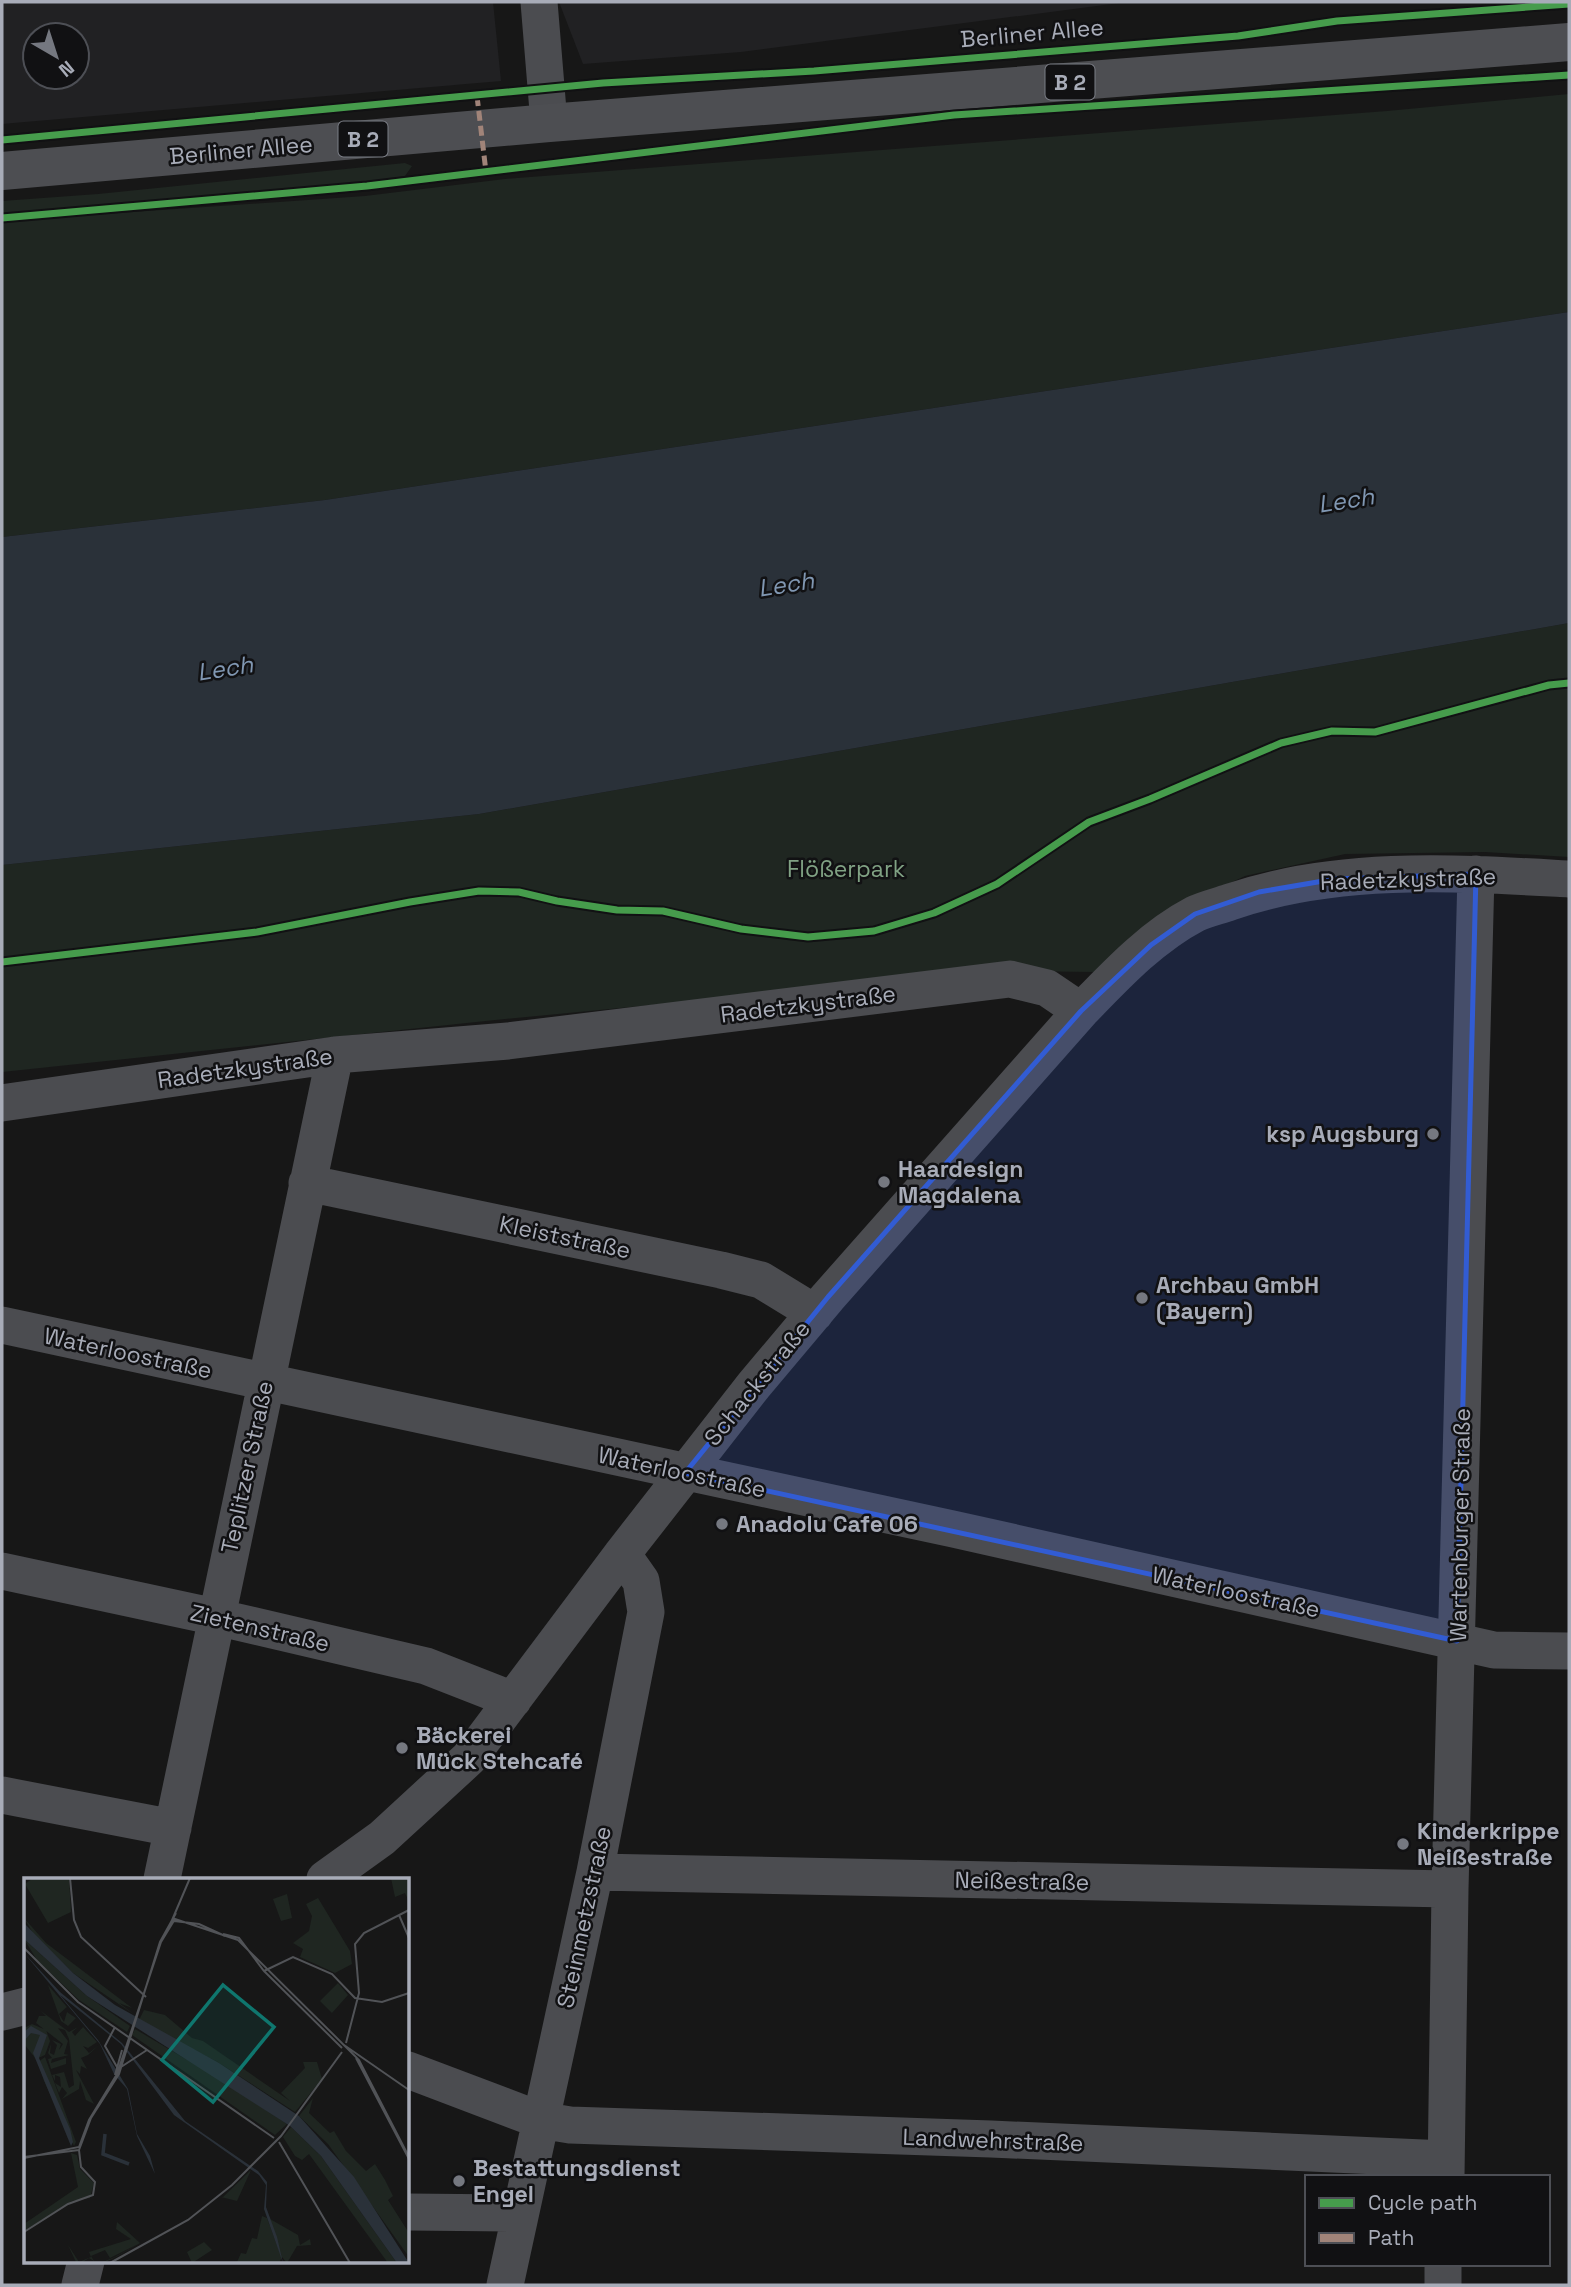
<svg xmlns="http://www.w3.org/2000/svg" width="1571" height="2287" viewBox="0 0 1571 2287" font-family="'Space Grotesk',sans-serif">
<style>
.built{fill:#212123;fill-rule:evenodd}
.green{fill:#1f2621}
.water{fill:#2a3139}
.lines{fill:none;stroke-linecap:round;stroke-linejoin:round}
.minor{stroke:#4b4c50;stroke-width:37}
.major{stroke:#4d4e52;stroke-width:38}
.quiet{stroke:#a18479;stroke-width:5;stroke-dasharray:10 5;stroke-linecap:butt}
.cycleway-casing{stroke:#111113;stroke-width:11}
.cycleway{stroke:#469c4c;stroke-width:7}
.marked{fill:#325cd3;fill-opacity:0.2;stroke:#325cd3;stroke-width:5;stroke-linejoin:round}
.poi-dot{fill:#757880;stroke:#111113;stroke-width:2.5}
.labels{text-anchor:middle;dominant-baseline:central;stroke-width:5;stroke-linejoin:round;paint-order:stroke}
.shield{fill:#111113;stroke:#7b7e86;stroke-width:2}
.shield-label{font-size:21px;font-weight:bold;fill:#a8acb8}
.street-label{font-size:23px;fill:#a8acb8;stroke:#111113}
.park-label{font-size:23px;fill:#80a284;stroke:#111113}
.poi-label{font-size:23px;font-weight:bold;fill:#a8acb8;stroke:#111113;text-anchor:start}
.water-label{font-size:24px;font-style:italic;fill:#8097b2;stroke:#111113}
.inset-river{fill:none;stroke:#2a3139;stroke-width:3.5}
.inset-road{fill:none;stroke:#515357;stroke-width:2}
.view{fill:#0f766e;fill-opacity:0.15;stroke:#0f766e;stroke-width:3.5}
.inset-edge{fill:none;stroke:#a8acb8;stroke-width:3.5}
</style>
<rect width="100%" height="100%" fill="#171717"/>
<path class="built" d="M 2,2 L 493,2 L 501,81 L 2,124 ZM 35,35 L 77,35 L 77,77 L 35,77 Z
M 559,2 L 1127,2 L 741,52 L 583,64 Z"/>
<path class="green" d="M 1569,94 L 1569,312 L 325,500 L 2,537 L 2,221 L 365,196 L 505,179 L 1387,111 Z
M 405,163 L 412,166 L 405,176 L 374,181 L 2,219 L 2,201 L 98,194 Z
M 1569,623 L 1569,857 L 1485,852 L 1345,854 L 1245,876 L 1187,903 L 1094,972 L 1009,971 L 495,1020 L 2,1072 L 2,865 L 479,814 Z"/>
<path class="water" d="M 1569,312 L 1569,623 L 479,814 L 2,865 L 2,537 L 325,500 Z"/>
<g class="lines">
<path class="minor" d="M 539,2 L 549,123
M 2,1103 L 335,1055 L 508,1041 L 1010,979 L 1047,988 L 1081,1011
M 307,1183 L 721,1270 L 761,1280 L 815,1313
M 2,1325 L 953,1529 L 1494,1650 L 1569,1651
M 2,1571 L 216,1617 L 426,1666 L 513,1700
M 2,1795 L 173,1828
M 595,1872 L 1450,1889
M 162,1879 L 335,1055
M 325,1879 L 382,1838 L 469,1758 L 622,1554 L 754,1385 L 828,1297 L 1081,1011 C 1115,976 1151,937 1195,914 C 1205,909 1219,906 1230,902 C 1338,865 1457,873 1569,879
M 2,2012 L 26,2006
M 408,2070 L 540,2120 L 570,2125 L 991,2139 L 1446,2159
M 1446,2177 L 1450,1889 L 1476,874
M 408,2212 L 520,2213
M 80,2285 L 86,2261
M 505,2285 L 595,1872 L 646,1612 L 641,1581 L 622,1554
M 1443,2285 L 1443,2264"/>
<path class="major" d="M 2,171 L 549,123 L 1569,42"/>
<path class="quiet" d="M 477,96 L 486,172"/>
<defs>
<path id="cycleway" d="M 2,140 L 603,83 L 814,71 L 1238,36 L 1337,21 L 1569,4
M 2,218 L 367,186 L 954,115 L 1569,75
M 2,962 L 257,932 L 410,902 L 479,891 L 519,892 L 557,901 L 617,910 L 663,911 L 741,929 L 808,937 L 874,931 L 934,913 L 997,884 L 1089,822 L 1150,799 L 1281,743 L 1332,731 L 1375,732 L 1549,685 L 1569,683"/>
</defs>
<use href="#cycleway" class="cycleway-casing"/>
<use href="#cycleway" class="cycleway"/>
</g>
<path class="marked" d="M 1476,874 L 1457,1641 L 685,1473 L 828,1297 L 1081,1011 L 1151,945 L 1195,914 L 1259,892 L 1335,879 Z"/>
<g class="poi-dot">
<circle cx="1433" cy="1134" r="7"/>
<circle cx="884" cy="1182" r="7"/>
<circle cx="1142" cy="1298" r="7"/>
<circle cx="722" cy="1524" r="7"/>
<circle cx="402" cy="1748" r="7"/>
<circle cx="1403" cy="1844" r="7"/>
<circle cx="459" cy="2181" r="7"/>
</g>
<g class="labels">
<g class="shield">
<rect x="1045.5" y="64.5" width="49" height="35" rx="5"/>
<rect x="338.5" y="121.5" width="49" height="35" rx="5"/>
</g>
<g class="shield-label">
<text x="1070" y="82">B 2</text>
<text x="363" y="139">B 2</text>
</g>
<g class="street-label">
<text transform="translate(1032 33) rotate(-5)">Berliner Allee</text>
<text transform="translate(241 150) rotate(-5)">Berliner Allee</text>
<text transform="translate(1408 879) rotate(-2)">Radetzkystraße</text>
<text transform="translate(808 1004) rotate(-7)">Radetzkystraße</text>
<text transform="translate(245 1068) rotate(-8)">Radetzkystraße</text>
<text transform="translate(565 1237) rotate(12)">Kleiststraße</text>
<text transform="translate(128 1353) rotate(12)">Waterloostraße</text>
<text transform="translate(757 1383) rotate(-51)">Schackstraße</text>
<text transform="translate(247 1467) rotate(-78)">Teplitzer Straße</text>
<text transform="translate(682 1472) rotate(12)">Waterloostraße</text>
<text transform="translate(1460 1525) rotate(-89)">Wartenburger Straße</text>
<text transform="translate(1236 1592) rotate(12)">Waterloostraße</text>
<text transform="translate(260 1628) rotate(13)">Zietenstraße</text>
<text transform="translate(1022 1881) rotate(1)">Neißestraße</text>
<text transform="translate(584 1917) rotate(-78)">Steinmetzstraße</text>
<text transform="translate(993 2140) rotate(2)">Landwehrstraße</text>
</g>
<g class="park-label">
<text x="846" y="869">Flößerpark</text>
</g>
<g class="poi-label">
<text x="1419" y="1134" text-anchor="end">ksp Augsburg</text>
<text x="898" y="1169">Haardesign<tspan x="898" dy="26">Magdalena</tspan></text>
<text x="1156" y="1285">Archbau GmbH<tspan x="1156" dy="26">(Bayern)</tspan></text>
<text x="736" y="1524">Anadolu Cafe 06</text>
<text x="416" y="1735">Bäckerei<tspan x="416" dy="26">Mück Stehcafé</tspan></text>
<text x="1417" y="1831">Kinderkrippe<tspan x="1417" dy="26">Neißestraße</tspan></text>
<text x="473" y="2168">Bestattungsdienst<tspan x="473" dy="26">Engel</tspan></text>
</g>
<g class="water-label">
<text transform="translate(1346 500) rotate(-9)">Lech</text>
<text transform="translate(786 584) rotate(-9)">Lech</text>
<text transform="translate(225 668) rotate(-9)">Lech</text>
</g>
</g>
<g transform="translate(24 1878)">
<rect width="385" height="385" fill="#171717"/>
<path d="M 9,0 L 45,0 L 47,34 L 24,45 L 1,6 ZM 367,0 L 385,0 L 385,24 L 381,15 L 371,19 ZM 263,16 L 268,40 L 257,43 L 249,21 ZM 294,20 L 326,73 L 328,86 L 311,95 L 276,79 L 279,71 L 269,65 L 285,53 L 288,38 L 282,26 ZM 0,40 L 22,65 L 108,130 L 95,125 L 111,137 L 49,95 L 9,55 ZM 0,61 L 63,118 L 106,148 L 103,154 L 55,122 L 13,82 ZM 314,105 L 324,117 L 308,135 L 296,123 ZM 24,107 L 43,129 L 35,136 L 40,144 L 43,134 L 52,140 L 44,148 L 37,143 ZM 120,132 L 141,137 L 168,160 L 179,163 L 266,223 L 257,215 L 281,190 L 279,184 L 293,184 L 298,201 L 271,234 L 195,185 L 115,142 ZM 17,133 L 45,154 L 54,149 L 48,154 L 51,158 L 59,149 L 73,164 L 64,170 L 59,168 L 65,175 L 75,167 L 64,177 L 57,180 L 63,191 L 57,188 L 56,196 L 52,192 L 70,226 L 62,222 L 56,203 L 55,211 L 38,221 L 43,215 L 38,209 L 35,215 L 31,205 L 37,209 L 36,199 L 31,197 L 31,203 L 28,197 L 40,194 L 45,210 L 50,207 L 45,161 L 41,152 L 34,150 L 44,163 L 40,176 L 45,177 L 28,181 L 27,185 L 42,180 L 42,186 L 27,191 L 24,181 L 28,180 L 24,175 L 27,166 L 26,175 L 30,177 L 33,167 L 28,162 L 37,166 L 35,172 L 39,166 L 12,145 L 15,138 L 22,138 ZM 8,146 L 22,152 L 26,163 L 21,177 L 12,181 L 0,166 L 0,150 ZM 111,151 L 192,199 L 263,246 L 251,257 L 108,157 ZM 21,179 L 52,264 L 50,268 L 20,203 L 14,184 ZM 289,220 L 285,235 L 306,255 L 310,253 L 322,273 L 342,293 L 351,286 L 361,302 L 369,318 L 364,322 L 385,355 L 385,379 L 304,266 L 275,238 ZM 267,249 L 297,278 L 373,385 L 364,385 L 285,276 L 278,282 L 271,278 L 259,259 ZM 47,275 L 53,277 L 56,291 L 70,305 L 66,320 L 48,323 L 0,353 L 0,346 L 54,309 ZM 227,292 L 213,323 L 197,319 L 199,319 ZM 238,338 L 243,340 L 257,378 L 246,341 L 274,357 L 276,367 L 286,361 L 287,367 L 273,368 L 263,385 L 258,379 L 255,385 L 213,384 L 217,375 L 222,376 L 228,360 L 233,361 ZM 93,344 L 116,365 L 92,379 L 81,384 L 76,385 L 91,379 L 114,366 L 86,380 L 81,372 L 67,378 L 70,383 L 65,380 L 57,385 L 52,384 L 44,367 L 55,384 L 67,379 L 65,374 L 107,361 L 92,351 ZM 180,364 L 188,372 L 168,385 L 163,374 Z" fill="#1f2621"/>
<path d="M 0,45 L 49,95 L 91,127 L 195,185 L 275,238 L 330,299 L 385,385 L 373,385 L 297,278 L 266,248 L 63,118 L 0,61 ZM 0,75 L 36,114 L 98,165 L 161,243 L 234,293 L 243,304 L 242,329 L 253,359 L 259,385 L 240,331 L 242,307 L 235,297 L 150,237 L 97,166 L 36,117 L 74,162 L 104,211 L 113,256 L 126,278 L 131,296 L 113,258 L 103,211 L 90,196 L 76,166 ZM 7,148 L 23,157 L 15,180 L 46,251 L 49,264 L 47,268 L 9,175 L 16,157 L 7,155 L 0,163 L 0,154 Z" fill="#2a3139"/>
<path class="inset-river" d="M 81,256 L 79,276 L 105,286"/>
<path class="inset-road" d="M 46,0 L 50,42 L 57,59 L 122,119M 375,37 L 385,60M 150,43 L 175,46 L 201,58M 143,54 L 166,0M 199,56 L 215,60 L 240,93 L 318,170M 0,70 L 54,124 L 250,260M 240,93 L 269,79 L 308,96 L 331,120 L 358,124 L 385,115M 91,149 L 81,168 L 93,189M 322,165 L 335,115 L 331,66 L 340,55 L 385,32M 320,167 L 385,212M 332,180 L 385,281M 97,189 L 123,172M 91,197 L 98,172M 255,264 L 326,385M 55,272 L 67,240 L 95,196 L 136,64 L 152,35M 0,279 L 55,272M 0,280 L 55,269 L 65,242 L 93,196 L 137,64 L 151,41 L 214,62 L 335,182 L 385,279M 0,354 L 44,326 L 69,317 L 71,304 L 57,289 L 55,272M 86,385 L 164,342 L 208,307 L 257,258 L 318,174"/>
<path class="view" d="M 199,107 L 250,149 L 189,224 L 138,182 Z"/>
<rect width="385" height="385" class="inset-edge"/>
</g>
<rect width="1571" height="2287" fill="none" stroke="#a8acb8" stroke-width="7"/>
<rect x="1305" y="2175" width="245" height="91" fill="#111113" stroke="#4d4f55" stroke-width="2"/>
<rect x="1319" y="2198" width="35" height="10" fill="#469c4c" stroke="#4d4f55" stroke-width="2"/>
<text x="1368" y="2210" font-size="21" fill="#a8acb8">Cycle path</text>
<rect x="1319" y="2233" width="35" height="10" fill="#a18479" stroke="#4d4f55" stroke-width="2"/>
<text x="1368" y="2245" font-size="21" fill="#a8acb8">Path</text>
<g transform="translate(56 56) rotate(141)"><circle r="33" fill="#111113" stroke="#4d4f55" stroke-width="2"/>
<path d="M0-5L12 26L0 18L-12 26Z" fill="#757880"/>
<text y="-10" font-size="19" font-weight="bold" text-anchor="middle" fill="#a8acb8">N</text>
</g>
</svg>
